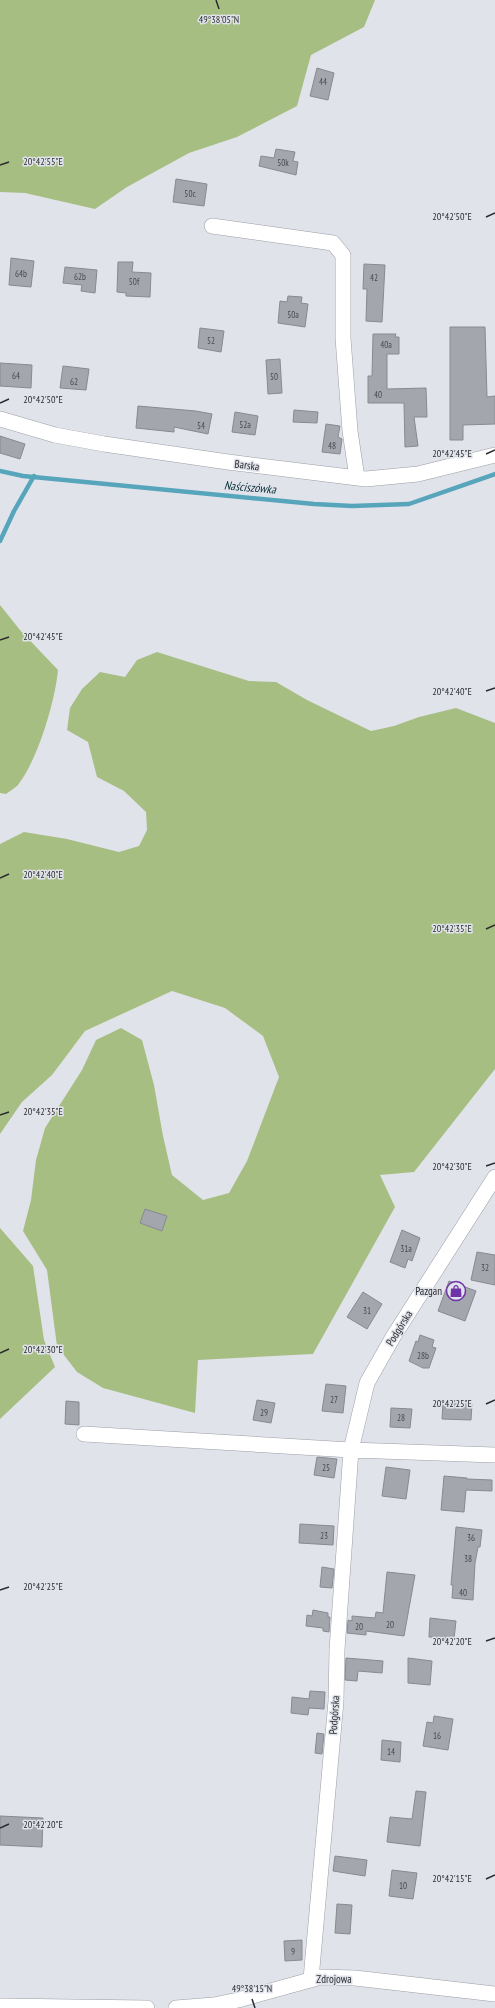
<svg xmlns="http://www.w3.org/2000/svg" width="495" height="2008" viewBox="0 0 495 2008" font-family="'PT Sans Narrow',sans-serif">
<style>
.forest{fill:#a7be83}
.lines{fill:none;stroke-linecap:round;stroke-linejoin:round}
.stream{stroke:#56a5bb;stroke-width:4.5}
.building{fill:#a3a6ad;stroke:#888a91}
.minor-casing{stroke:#9c9ea5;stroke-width:16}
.minor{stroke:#fff;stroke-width:15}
.ticks{fill:none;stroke:#2a2b2e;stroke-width:1.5}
.labels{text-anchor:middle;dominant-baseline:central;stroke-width:3;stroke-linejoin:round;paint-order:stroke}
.number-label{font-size:9px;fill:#484a4e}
.street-label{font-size:11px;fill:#2a2b2e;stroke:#e1e3eb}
.poi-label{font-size:11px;fill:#2a2b2e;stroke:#e1e3eb;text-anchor:end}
.water-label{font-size:12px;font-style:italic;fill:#072e38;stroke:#e1e3eb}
.ticks-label{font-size:10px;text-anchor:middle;fill:#2a2b2e;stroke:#e1e3eb;stroke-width:3;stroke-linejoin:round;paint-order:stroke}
</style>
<rect width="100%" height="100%" fill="#e1e3eb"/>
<path class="forest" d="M 0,0 L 375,0 L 364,27 L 311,55 L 297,106 L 237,137 L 189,153 L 127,187 L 95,209 L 25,193 L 0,192 Z
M 0,605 L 20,630 L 58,670 C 55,702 38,759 18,785 C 15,788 10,791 6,794 L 0,793 Z
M 157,652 L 249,681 L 276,682 L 307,700 L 371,731 L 394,726 L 419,717 L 456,708 L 495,723 L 495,1069 L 414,1172 L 380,1175 L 395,1207 L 313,1354 L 198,1360 L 195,1413 L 103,1388 L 77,1372 L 57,1346 L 47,1270 L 23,1231 L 31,1200 L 36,1160 L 45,1128 L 82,1070 L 96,1040 L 121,1028 L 142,1040 L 154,1085 L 163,1136 L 172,1175 L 203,1200 L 229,1193 L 247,1161 L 279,1077 L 263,1036 L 225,1008 L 172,991 L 85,1031 L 52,1075 L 22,1102 L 0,1134 L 0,844 L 24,832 L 67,839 L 119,852 L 139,846 L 147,830 L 146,812 L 124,791 L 97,777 L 88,742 L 67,730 L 70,708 L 82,689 L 100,672 L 125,677 L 137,660 Z
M 0,1228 L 33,1266 L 44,1340 L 55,1367 L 0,1419 Z"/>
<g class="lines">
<path class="stream" d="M 0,471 L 23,476 L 314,504 L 352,506 L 409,504 L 495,474
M 0,541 L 14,511 L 34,476"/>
</g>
<path class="building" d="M 317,68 L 334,73 L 328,100 L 310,96 Z
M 276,149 L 295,152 L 293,161 L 298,162 L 296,175 L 259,166 L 261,156 L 274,158 Z
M 176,179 L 207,184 L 204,206 L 173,202 Z
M 11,258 L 34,261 L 31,287 L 9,285 Z
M 118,262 L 133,262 L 132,272 L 151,273 L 150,297 L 126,296 L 126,293 L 117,292 Z
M 364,264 L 385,265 L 382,322 L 366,321 L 367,289 L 363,289 Z
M 65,267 L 97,270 L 95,293 L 81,291 L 82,285 L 63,283 Z
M 288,296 L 302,297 L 301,303 L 308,304 L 305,327 L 278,323 L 280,301 L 287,302 Z
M 450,327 L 485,327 L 487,397 L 495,396 L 495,424 L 463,425 L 463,440 L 450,440 Z
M 200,328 L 224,331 L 221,352 L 198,348 Z
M 373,334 L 396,334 L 395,337 L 399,337 L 399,354 L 387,354 L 387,389 L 426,388 L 427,417 L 414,417 L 418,446 L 405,447 L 404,403 L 368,403 L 368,376 L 372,376 Z
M 280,359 L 282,393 L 268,394 L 266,360 Z
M 0,363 L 32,365 L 31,388 L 0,386 Z
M 63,366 L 89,369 L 86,390 L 60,388 Z
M 138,406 L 196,411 L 212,414 L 208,434 L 174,427 L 174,432 L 136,428 Z
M 294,410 L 318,412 L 317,423 L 293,422 Z
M 235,412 L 258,416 L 255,435 L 232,432 Z
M 326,424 L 340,426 L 338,437 L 342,439 L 340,454 L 322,452 Z
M 0,436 L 25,444 L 20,459 L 0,453 Z
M 145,1209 L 167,1216 L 162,1231 L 140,1223 Z
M 402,1230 L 420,1238 L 412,1261 L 408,1259 L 405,1268 L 390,1262 Z
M 477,1252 L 495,1255 L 495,1285 L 471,1280 Z
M 449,1281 L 476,1291 L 465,1321 L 438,1311 Z
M 363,1292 L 382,1304 L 367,1329 L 347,1317 Z
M 420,1335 L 434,1340 L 432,1347 L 436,1348 L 429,1368 L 423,1368 L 409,1361 L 416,1341 L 418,1342 Z
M 326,1384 L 346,1386 L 343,1413 L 322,1411 Z
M 257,1400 L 275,1403 L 271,1423 L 253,1420 Z
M 66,1401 L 79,1402 L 79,1425 L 65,1424 Z
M 443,1403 L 472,1404 L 471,1420 L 442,1419 Z
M 391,1408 L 412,1409 L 410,1428 L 390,1427 Z
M 317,1457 L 337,1459 L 334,1478 L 314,1475 Z
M 386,1467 L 410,1470 L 406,1499 L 382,1496 Z
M 444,1476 L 467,1478 L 467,1479 L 492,1480 L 492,1491 L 466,1490 L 464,1512 L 441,1510 Z
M 300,1524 L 334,1526 L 333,1545 L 299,1543 Z
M 456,1527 L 482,1530 L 480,1547 L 478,1547 L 475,1563 L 473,1600 L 452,1598 L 453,1585 L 451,1585 Z
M 322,1567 L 334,1569 L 332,1588 L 320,1587 Z
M 387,1572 L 415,1575 L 404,1636 L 366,1631 L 366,1635 L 347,1633 L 348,1620 L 352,1621 L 352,1616 L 375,1618 L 376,1612 L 383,1613 Z
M 313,1610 L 328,1613 L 328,1617 L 330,1617 L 329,1632 L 323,1631 L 323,1628 L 306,1626 L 307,1615 L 312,1616 Z
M 430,1618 L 456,1621 L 454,1639 L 429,1637 Z
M 346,1658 L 383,1661 L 382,1673 L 358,1671 L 357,1681 L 345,1680 Z
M 408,1658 L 432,1661 L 430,1685 L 408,1683 Z
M 310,1691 L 325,1692 L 324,1709 L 309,1708 L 308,1715 L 291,1713 L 292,1697 L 309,1699 Z
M 434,1716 L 453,1719 L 448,1750 L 423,1746 L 427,1722 L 433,1723 Z
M 317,1733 L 324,1734 L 322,1754 L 315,1753 Z
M 382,1740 L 401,1742 L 400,1762 L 381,1760 Z
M 416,1791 L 426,1792 L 420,1846 L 387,1842 L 390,1817 L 412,1819 Z
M 0,1816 L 43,1818 L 42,1847 L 0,1845 Z
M 335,1856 L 367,1860 L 365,1876 L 333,1871 Z
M 392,1870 L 417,1873 L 413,1899 L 389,1896 Z
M 337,1904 L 352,1905 L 350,1934 L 335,1933 Z
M 302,1940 L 302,1960 L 285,1961 L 284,1941 Z"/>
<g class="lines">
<defs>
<path id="minor" d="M 212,226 L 333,243 L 343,255 L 343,338 L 350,431 L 357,478
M 0,419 L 55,435 L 104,444 L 228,462 L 366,479 L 418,474 L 495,455
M 84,1434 L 351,1450 L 495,1455
M 311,1979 L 336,1701 L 337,1650 L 351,1450 L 367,1383 L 393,1337 L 495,1177
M 0,2006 L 147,2008
M 176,2008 L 214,2005 L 238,2000 L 321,1977 L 355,1978 L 495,1994"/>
</defs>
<use href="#minor" class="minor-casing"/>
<use href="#minor" class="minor"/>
</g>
<path class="ticks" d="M 216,0 L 219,9M 0,165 L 9,162M 486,217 L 495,213M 0,403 L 9,399M 486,454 L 495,450M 0,640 L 9,637M 486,691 L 495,688M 0,878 L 9,874M 486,929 L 495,925M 0,1115 L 9,1112M 486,1166 L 495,1163M 0,1353 L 9,1349M 486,1404 L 495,1400M 0,1590 L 9,1587M 486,1641 L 495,1638M 0,1828 L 9,1824M 486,1879 L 495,1875M 252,1999 L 255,2008"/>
<defs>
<symbol id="shop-ring" viewBox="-11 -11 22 22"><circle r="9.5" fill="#e1e3eb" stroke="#6f33a9" stroke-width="1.5"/><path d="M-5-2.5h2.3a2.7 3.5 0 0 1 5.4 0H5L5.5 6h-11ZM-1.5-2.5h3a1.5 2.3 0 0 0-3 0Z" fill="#6f33a9"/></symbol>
</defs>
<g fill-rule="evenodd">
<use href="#shop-ring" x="445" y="1280" width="22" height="22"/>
</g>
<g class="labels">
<g class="number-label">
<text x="323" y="81">44</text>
<text x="283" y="162">50k</text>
<text x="190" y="193">50c</text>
<text x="21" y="273">64b</text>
<text x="80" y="276">62b</text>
<text x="374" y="277">42</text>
<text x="134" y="281">50f</text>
<text x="293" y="314">50a</text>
<text x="211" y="340">52</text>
<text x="386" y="344">40a</text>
<text x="16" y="375">64</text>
<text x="274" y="376">50</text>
<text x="74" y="381">62</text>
<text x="378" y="394">40</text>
<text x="245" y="424">52a</text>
<text x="201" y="425">54</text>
<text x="332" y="445">48</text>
<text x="406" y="1248">31a</text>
<text x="485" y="1267">32</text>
<text x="367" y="1310">31</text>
<text x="423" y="1355">28b</text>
<text x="334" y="1399">27</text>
<text x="264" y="1412">29</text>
<text x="401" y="1417">28</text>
<text x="326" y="1467">25</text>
<text x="324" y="1535">23</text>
<text x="471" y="1537">36</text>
<text x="468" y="1558">38</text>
<text x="463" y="1592">40</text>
<text x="390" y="1624">20</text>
<text x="359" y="1626">20</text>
<text x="437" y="1735">16</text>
<text x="391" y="1751">14</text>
<text x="403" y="1885">10</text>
<text x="293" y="1951">9</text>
</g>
<g class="street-label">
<text transform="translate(247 465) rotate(7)">Barska</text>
<text transform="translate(399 1328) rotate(-58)">Podgórska</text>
<text transform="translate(334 1715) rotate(-86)">Podgórska</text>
<text x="334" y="1979">Zdrojowa</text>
</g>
<g class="poi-label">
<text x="442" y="1291">Pazgan</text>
</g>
<g class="water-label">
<text transform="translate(250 487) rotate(5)">Naściszówka</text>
</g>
</g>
<g class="ticks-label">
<text x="219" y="23">49°38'05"N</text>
<text x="43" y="165">20°42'55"E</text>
<text x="452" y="220">20°42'50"E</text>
<text x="43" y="403">20°42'50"E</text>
<text x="452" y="457">20°42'45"E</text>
<text x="43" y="640">20°42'45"E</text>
<text x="452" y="695">20°42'40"E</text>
<text x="43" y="878">20°42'40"E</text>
<text x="452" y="932">20°42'35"E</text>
<text x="43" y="1115">20°42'35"E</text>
<text x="452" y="1170">20°42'30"E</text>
<text x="43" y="1353">20°42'30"E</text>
<text x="452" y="1407">20°42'25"E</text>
<text x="43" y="1590">20°42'25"E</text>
<text x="452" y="1645">20°42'20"E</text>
<text x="43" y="1828">20°42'20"E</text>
<text x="452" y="1882">20°42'15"E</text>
<text x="252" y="1992">49°38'15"N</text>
</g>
</svg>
